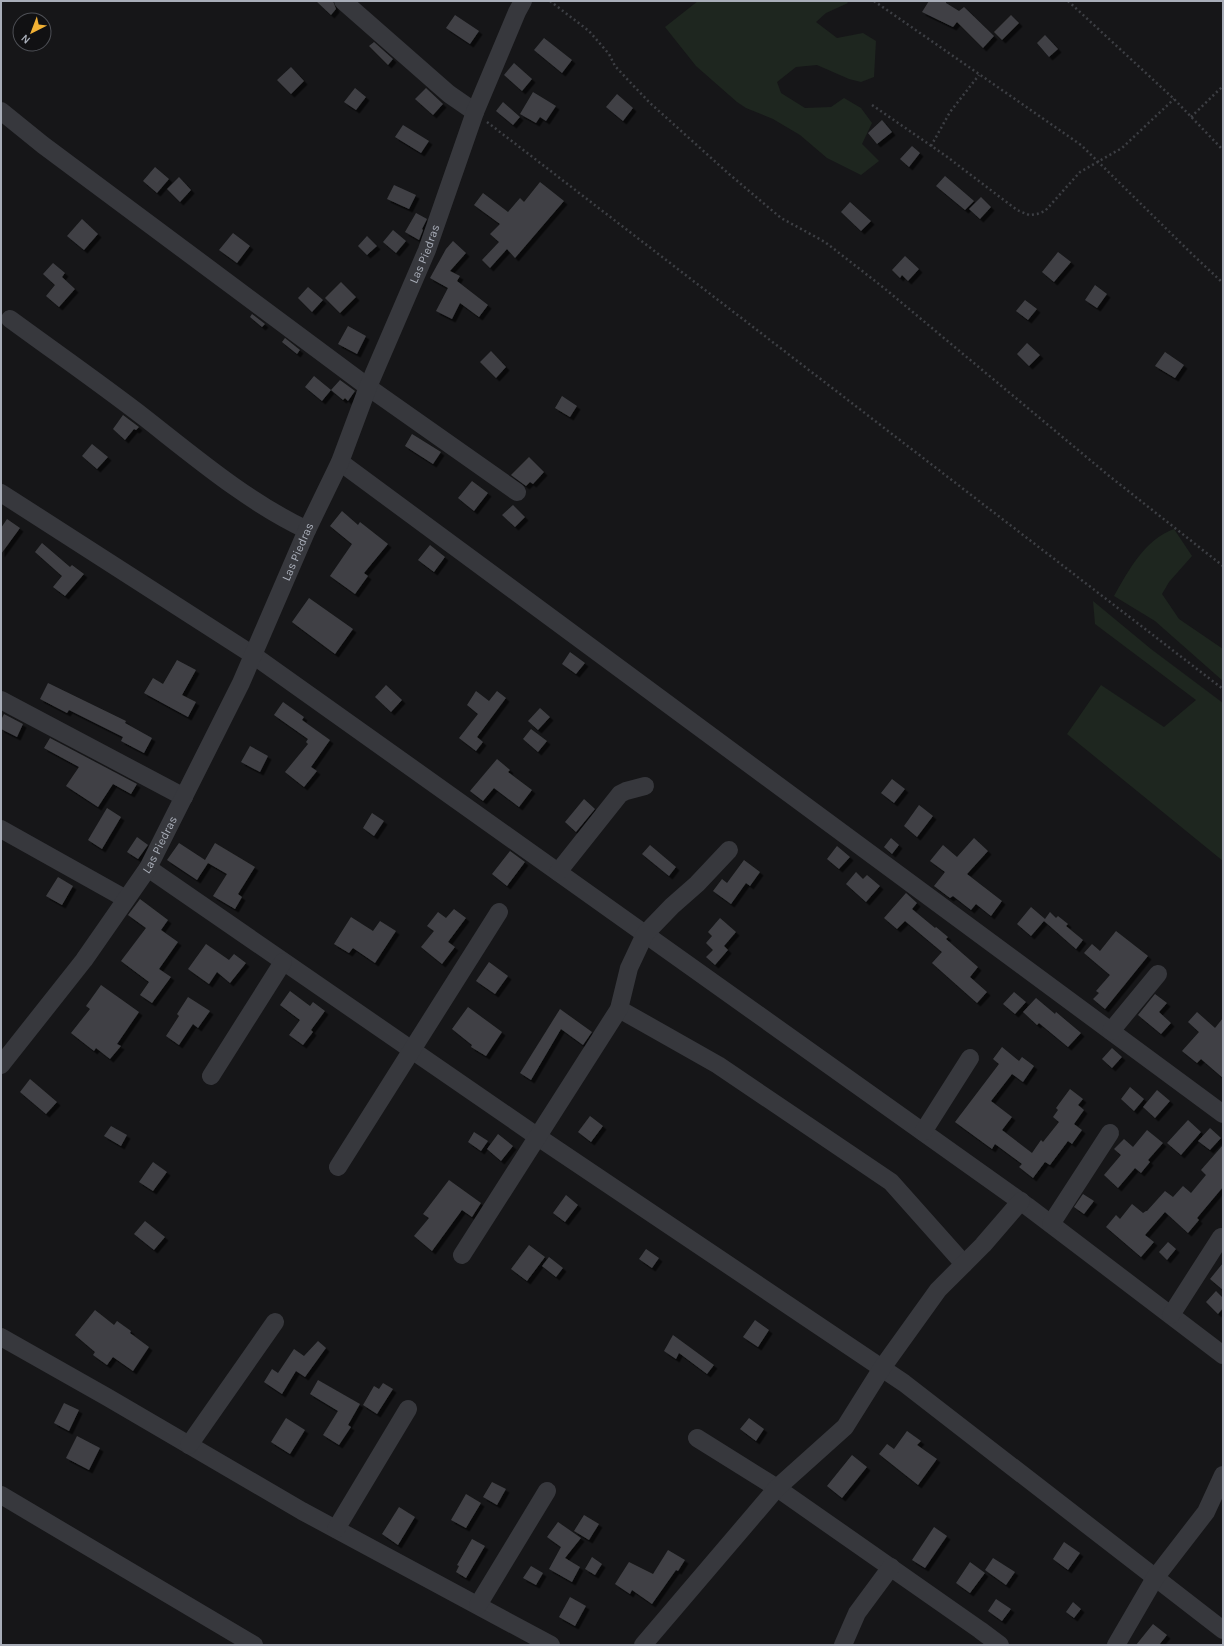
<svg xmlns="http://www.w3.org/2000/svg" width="1224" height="1646" viewBox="0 0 1224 1646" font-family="Karla,sans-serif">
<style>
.green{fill:#1e261f}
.building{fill:#404145;filter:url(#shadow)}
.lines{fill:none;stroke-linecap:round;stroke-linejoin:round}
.path{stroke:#3d3f44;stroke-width:2.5;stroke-dasharray:2 3;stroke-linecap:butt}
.minor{stroke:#37383d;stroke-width:18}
.labels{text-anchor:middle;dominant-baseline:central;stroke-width:3.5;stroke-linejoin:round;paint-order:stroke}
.street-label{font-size:12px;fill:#a8adb8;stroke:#111113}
</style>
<defs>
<filter id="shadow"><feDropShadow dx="3.5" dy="3.5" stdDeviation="0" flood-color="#0009"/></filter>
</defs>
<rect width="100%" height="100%" fill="#161618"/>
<path class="green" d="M 698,1 L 846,1 L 848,3 L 826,13 L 816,22 L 837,38 L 863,33 L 876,41 L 874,77 L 861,82 L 849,79 L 817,65 L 796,67 L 777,82 L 781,93 L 805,108 L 831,107 L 844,98 L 861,108 L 872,123 L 862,144 L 879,161 L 861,175 L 827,158 L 800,135 L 773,119 L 746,108 L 737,102 L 696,66 L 665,27 Z
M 1174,529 L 1192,556 L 1169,582 L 1162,594 L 1179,619 L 1223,649 L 1223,681 L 1155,621 L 1114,596 C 1129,570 1144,540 1174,529 Z
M 1093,601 L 1151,649 L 1223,703 L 1223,861 L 1067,734 L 1101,685 L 1164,727 L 1196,700 L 1095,624 Z"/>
<path class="building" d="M 316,1 L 333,1 L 336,9 L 331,15 Z
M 929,1 L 946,1 L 946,3 L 959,11 L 964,7 L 994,36 L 983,48 L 957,22 L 953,27 L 922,12 Z
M 455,15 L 479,31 L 470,44 L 446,28 Z
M 1011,15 L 1019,23 L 1002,40 L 994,32 Z
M 1045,35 L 1058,49 L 1049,57 L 1037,43 Z
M 544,38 L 572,60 L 562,73 L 534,50 Z
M 374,42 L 393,59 L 388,65 L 369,46 Z
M 514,63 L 532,79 L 522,91 L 504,75 Z
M 291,67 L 304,81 L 291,94 L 277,80 Z
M 355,88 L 366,97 L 356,110 L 344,102 Z
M 426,88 L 443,104 L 433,115 L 415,99 Z
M 533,92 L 556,106 L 546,121 L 540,117 L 536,123 L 520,114 Z
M 617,94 L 633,108 L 623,121 L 606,107 Z
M 503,102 L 520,117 L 513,125 L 496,111 Z
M 882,120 L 892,132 L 877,144 L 868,133 Z
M 403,125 L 429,141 L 421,153 L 395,137 Z
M 912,146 L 920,153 L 909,167 L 900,159 Z
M 155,167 L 169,179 L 157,193 L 143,181 Z
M 945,176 L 974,201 L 965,210 L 936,186 Z
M 179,177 L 191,190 L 180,202 L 167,189 Z
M 540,182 L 564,201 L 515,258 L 507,249 L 490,268 L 482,260 L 499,242 L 490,234 L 500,224 L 474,205 L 483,193 L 508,212 L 520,198 L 524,202 Z
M 394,185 L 416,195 L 409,209 L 387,199 Z
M 981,197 L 991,207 L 980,219 L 969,209 Z
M 850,202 L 871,221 L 861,231 L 841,212 Z
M 416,213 L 427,219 L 422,229 L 423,230 L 419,240 L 405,232 Z
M 82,219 L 98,234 L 84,250 L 67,236 Z
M 393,230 L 406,241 L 396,253 L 383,242 Z
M 233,233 L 250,246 L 237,263 L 219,250 Z
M 367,236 L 377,246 L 367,255 L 358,246 Z
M 453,241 L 466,253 L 450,271 L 460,276 L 457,281 L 488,305 L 479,317 L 460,303 L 452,319 L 436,311 L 448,288 L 430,278 L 446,249 Z
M 1058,252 L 1071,262 L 1054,282 L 1042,272 Z
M 905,256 L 919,269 L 908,281 L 902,275 L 900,278 L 892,270 Z
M 53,263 L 65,273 L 62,277 L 75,289 L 59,307 L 46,296 L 55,285 L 43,274 Z
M 341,282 L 356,297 L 340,313 L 325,298 Z
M 1095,285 L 1107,294 L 1097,308 L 1085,300 Z
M 308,287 L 323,300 L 312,312 L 298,298 Z
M 1025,300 L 1037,309 L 1028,320 L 1016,311 Z
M 252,314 L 265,324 L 262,327 L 250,317 Z
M 348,326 L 366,336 L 357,354 L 338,344 Z
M 285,338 L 300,350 L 297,354 L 282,342 Z
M 1027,343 L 1040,355 L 1029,366 L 1017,354 Z
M 491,351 L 506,367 L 496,378 L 480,362 Z
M 1165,352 L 1184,365 L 1175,378 L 1155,366 Z
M 314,376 L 331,390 L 322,401 L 305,387 Z
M 340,380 L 355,391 L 348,401 L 345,398 L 343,400 L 331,390 Z
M 562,396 L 577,406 L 570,417 L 555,408 Z
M 123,415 L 139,427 L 136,430 L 134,429 L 125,440 L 113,429 Z
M 412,434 L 441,452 L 433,464 L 405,446 Z
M 92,444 L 108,457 L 97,469 L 82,456 Z
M 529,457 L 544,472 L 533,484 L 530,482 L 526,486 L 511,475 Z
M 472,481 L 488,493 L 474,511 L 458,498 Z
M 513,505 L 525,517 L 515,527 L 502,515 Z
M 342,511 L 358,525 L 360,522 L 388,544 L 364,573 L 368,576 L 355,594 L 330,576 L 352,544 L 330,526 Z
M 7,519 L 20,528 L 1,554 L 1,528 Z
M 42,543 L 70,567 L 72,565 L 84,574 L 65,596 L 53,587 L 62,576 L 35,552 Z
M 430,545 L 445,557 L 434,572 L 418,560 Z
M 309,598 L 353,629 L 335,654 L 292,622 Z
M 570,652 L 585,663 L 576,674 L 562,664 Z
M 177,660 L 196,670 L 182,695 L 196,702 L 188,717 L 144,693 L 153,678 L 163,684 Z
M 48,683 L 126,721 L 125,723 L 152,738 L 144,753 L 121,741 L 123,737 L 69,710 L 67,713 L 40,699 Z
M 386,685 L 402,700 L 391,712 L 375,697 Z
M 476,691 L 489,701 L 497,691 L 506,698 L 477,737 L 483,742 L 476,751 L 459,738 L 478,714 L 467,705 Z
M 283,702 L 304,717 L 302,720 L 330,740 L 311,767 L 317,771 L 304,787 L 285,772 L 308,744 L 306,742 L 308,739 L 274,715 Z
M 540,708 L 550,717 L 538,730 L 528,721 Z
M 4,714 L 23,724 L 17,737 L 1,729 L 1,720 Z
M 531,729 L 547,741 L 538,752 L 523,739 Z
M 50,738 L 137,784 L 131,794 L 113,784 L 98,807 L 66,786 L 79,767 L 44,748 Z
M 250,746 L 268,756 L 260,772 L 241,762 Z
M 497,759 L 510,770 L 508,772 L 532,790 L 519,807 L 494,788 L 483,801 L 470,791 Z
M 892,779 L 905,789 L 894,803 L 881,793 Z
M 584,799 L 595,809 L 576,832 L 565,822 Z
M 919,805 L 933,816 L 917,837 L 904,826 Z
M 107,808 L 121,817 L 102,849 L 88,840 Z
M 372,813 L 384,821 L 374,836 L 363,828 Z
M 137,837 L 148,845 L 138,859 L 127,852 Z
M 891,838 L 899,845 L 892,854 L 884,847 Z
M 974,838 L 988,851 L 967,874 L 1002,901 L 991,916 L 976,904 L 971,910 L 953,896 L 950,898 L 934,886 L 945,872 L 930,861 L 943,845 L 957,857 Z
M 179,843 L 205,860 L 215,843 L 255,867 L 238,894 L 242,897 L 235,909 L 213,896 L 227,874 L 208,863 L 197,880 L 167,860 Z
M 650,845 L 676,867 L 669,876 L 642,854 Z
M 837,846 L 850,857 L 839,869 L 827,859 Z
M 510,851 L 525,862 L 507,886 L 492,874 Z
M 744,860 L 760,872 L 750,886 L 746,883 L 731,904 L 713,891 L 722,879 L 727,883 Z
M 856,872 L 863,879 L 867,875 L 880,886 L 866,902 L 846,884 Z
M 58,877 L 73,886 L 62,905 L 46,896 Z
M 906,893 L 917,903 L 912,909 L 935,928 L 936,927 L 948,937 L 946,939 L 978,967 L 970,977 L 987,992 L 977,1003 L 932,963 L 942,952 L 905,921 L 897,929 L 884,918 Z
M 140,899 L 168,920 L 161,930 L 178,942 L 159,969 L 171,977 L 152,1003 L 140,995 L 149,982 L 121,961 L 146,928 L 128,915 Z
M 1031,907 L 1045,919 L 1050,912 L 1056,918 L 1058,916 L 1068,924 L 1066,926 L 1083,940 L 1076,949 L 1044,921 L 1031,936 L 1017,924 Z
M 454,909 L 466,918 L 448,942 L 455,947 L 442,964 L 421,947 L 434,931 L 427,926 L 438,912 L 446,918 Z
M 351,917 L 373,931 L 380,921 L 396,931 L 375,963 L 353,948 L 349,953 L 334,944 Z
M 720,918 L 736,932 L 724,946 L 728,950 L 715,965 L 706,957 L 713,950 L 706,943 L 712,936 L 708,932 Z
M 1116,931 L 1148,956 L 1105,1009 L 1093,999 L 1099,993 L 1096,991 L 1110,975 L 1084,953 L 1092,944 L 1100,951 Z
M 206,944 L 229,960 L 234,954 L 246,963 L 230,983 L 217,972 L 209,984 L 188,969 Z
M 489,962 L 508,976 L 495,994 L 476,981 Z
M 101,985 L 139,1012 L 117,1044 L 121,1046 L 110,1059 L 96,1048 L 94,1051 L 71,1033 L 90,1009 L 86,1006 Z
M 290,991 L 310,1006 L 313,1002 L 325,1011 L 311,1030 L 313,1032 L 303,1045 L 289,1035 L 300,1020 L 280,1005 Z
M 1014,992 L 1026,1002 L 1015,1014 L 1003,1004 Z
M 1155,994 L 1167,1003 L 1159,1012 L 1171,1023 L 1161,1034 L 1138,1015 Z
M 188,997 L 210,1011 L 198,1028 L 193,1024 L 179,1045 L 166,1036 L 179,1016 L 177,1014 Z
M 1036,998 L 1055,1014 L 1056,1012 L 1081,1033 L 1068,1047 L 1039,1023 L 1037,1025 L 1023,1012 Z
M 468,1007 L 502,1032 L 486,1056 L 471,1047 L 472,1045 L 452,1029 Z
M 560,1009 L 592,1032 L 583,1045 L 561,1029 L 531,1080 L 520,1073 Z
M 1197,1012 L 1215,1028 L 1223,1018 L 1223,1078 L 1201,1059 L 1197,1063 L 1182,1051 L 1199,1032 L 1188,1022 Z
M 1002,1047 L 1019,1061 L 1022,1057 L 1034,1066 L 1023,1082 L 1012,1074 L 991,1101 L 1012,1117 L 1002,1130 L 1032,1153 L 1041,1140 L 1043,1142 L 1059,1122 L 1053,1117 L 1058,1110 L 1056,1108 L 1070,1089 L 1083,1099 L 1078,1105 L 1084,1110 L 1074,1124 L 1082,1130 L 1072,1144 L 1068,1141 L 1050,1165 L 1045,1162 L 1033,1178 L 1019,1167 L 1022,1164 L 995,1144 L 992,1149 L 955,1122 L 999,1064 L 993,1059 Z
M 1112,1048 L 1122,1057 L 1112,1068 L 1102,1059 Z
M 30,1079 L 57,1102 L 46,1114 L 20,1092 Z
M 1130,1087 L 1144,1099 L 1134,1111 L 1121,1099 Z
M 1157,1090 L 1170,1101 L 1155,1118 L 1143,1107 Z
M 590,1116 L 603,1126 L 591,1142 L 578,1132 Z
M 1188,1120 L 1201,1132 L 1181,1155 L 1167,1143 Z
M 111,1126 L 127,1135 L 121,1146 L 104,1136 Z
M 1210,1128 L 1221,1138 L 1210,1150 L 1198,1141 Z
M 1147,1130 L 1163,1143 L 1148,1160 L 1150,1162 L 1141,1173 L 1135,1168 L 1118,1188 L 1104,1175 L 1121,1155 L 1114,1149 L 1124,1139 L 1133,1147 Z
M 474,1132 L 488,1141 L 481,1151 L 468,1142 Z
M 498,1134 L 513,1146 L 501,1161 L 487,1149 Z
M 1223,1145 L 1223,1187 L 1197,1218 L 1199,1220 L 1188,1233 L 1165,1212 L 1145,1235 L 1154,1242 L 1141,1257 L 1106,1227 L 1116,1215 L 1120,1219 L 1132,1204 L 1143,1213 L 1146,1211 L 1147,1211 L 1165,1191 L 1173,1197 L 1183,1186 L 1191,1193 L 1206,1175 L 1201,1170 Z
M 153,1162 L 167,1172 L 153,1191 L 139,1182 Z
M 449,1180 L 481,1203 L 472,1217 L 462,1210 L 432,1251 L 414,1236 L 429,1218 L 423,1214 Z
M 1083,1194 L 1094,1201 L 1084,1214 L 1074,1207 Z
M 566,1195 L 578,1205 L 565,1222 L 553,1213 Z
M 145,1221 L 165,1237 L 154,1250 L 134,1234 Z
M 1168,1242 L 1176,1249 L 1167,1260 L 1159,1252 Z
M 529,1245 L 545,1257 L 527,1281 L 511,1269 Z
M 646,1249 L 659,1258 L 652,1268 L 639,1259 Z
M 549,1257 L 563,1268 L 556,1277 L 542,1266 Z
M 1223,1263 L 1223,1290 L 1210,1279 Z
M 1216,1291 L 1223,1298 L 1223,1308 L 1218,1314 L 1206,1302 Z
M 95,1310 L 114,1325 L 117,1321 L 131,1331 L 130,1333 L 149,1347 L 133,1371 L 113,1357 L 107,1365 L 93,1355 L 95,1352 L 75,1335 Z
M 755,1320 L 769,1330 L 758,1347 L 743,1337 Z
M 673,1335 L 714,1365 L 707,1374 L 679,1353 L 676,1359 L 664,1351 Z
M 318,1341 L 326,1348 L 305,1377 L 296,1371 L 282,1394 L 264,1382 L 272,1369 L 278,1373 L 294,1349 L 304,1356 Z
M 318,1380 L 360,1404 L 348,1425 L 351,1427 L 339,1445 L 323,1435 L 338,1411 L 310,1394 Z
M 383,1383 L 393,1389 L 377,1414 L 363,1405 L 374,1386 L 379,1389 Z
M 64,1403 L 79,1410 L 69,1431 L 54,1423 Z
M 286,1418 L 305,1430 L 290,1454 L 271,1442 Z
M 749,1418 L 764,1429 L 756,1441 L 740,1429 Z
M 907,1431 L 921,1441 L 917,1445 L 937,1459 L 918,1485 L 879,1454 L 887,1444 L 894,1449 Z
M 77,1436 L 100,1448 L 89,1470 L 66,1458 Z
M 852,1455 L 867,1467 L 842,1498 L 827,1486 Z
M 492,1482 L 506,1489 L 497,1505 L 483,1497 Z
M 466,1494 L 481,1503 L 466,1528 L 451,1520 Z
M 399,1507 L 415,1517 L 398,1545 L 382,1534 Z
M 584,1515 L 599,1524 L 589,1540 L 574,1531 Z
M 558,1522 L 581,1538 L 565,1558 L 580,1567 L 572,1582 L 549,1569 L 561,1547 L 547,1537 Z
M 934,1527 L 947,1536 L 925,1568 L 912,1560 Z
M 472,1539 L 485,1546 L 466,1578 L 456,1572 L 459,1566 L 457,1565 Z
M 1064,1542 L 1080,1553 L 1068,1570 L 1053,1559 Z
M 668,1550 L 685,1560 L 678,1571 L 676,1570 L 652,1604 L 632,1590 L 630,1594 L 615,1584 L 629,1562 L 653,1574 Z
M 592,1557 L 602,1564 L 595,1575 L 585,1569 Z
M 993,1558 L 1015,1572 L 1006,1585 L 985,1570 Z
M 970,1562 L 985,1573 L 970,1593 L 956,1583 Z
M 531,1566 L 543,1573 L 536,1585 L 523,1578 Z
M 570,1597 L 586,1606 L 575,1626 L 559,1617 Z
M 996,1599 L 1011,1609 L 1002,1621 L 988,1611 Z
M 1073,1602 L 1081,1609 L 1074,1618 L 1066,1612 Z
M 1153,1624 L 1167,1635 L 1159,1645 L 1136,1645 Z"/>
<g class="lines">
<path class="path" d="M 550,1 L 589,31 L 609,54 L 615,66 L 628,80 L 650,103 L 729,174 L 781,218 L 825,242 L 884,288 L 1108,475 L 1223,566
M 874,1 L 1081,145 L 1193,255 L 1223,283
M 1068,1 L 1174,99 L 1223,150
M 872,105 L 946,156 L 1017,210 L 1029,215 L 1037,214 L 1045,211 L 1080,172 L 1122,148 L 1174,99
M 1191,117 L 1223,86
M 487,122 L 1223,689
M 931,146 L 950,112 L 979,75"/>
<g class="minor">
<path d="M 343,1 L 449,94 L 475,112"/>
<path d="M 1,111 L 43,145 L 368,387 L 517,492"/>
<path d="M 10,319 C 55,352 101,384 145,418 C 196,458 248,502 307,530"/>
<path d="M 340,462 L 1223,1114"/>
<path d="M 1,493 L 253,655 L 1027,1206 L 1223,1355"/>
<path d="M 1,700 L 184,797"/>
<path d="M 1,829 L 126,899"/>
<path d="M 148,868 L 538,1137 L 904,1383 L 1223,1630"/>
<path d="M 558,872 L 620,794 L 626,791 L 645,786"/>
<path d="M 619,1009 L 718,1065 L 891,1182 L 964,1264"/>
<path d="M 1111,1031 L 1158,974"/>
<path id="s1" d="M 1,1065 L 84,960 L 148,868 L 241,683 L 307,530 L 340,462 L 368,387 L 427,250 L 475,112 L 517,12 L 523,1"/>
<path d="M 211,1076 L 283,962"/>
<path d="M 923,1132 L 970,1058"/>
<path d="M 338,1167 L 499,912"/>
<path d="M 1051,1224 L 1110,1133"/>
<path d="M 462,1255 L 619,1009 L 629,968 L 645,934 L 672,906 L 697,884 L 729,850"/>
<path d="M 1171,1315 L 1221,1237"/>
<path d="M 1,1337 L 107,1397 L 302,1511 L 551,1645"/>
<path d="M 697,1438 L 777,1488 L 980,1630 L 1000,1645"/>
<path d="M 189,1445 L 275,1322"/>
<path d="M 1,1495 L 254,1645"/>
<path d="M 336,1529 L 408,1409"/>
<path d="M 478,1605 L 547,1491"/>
<path d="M 643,1645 L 777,1488 L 845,1427 L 882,1368 L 938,1290 L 983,1245 L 1021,1201"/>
<path d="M 843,1645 L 857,1613 L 891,1567"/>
<path d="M 1116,1645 L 1155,1578 L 1206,1512 L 1223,1475"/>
</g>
</g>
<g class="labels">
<g class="street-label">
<text stroke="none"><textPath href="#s1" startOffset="920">Las Piedras</textPath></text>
<text stroke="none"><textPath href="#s1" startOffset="596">Las Piedras</textPath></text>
<text stroke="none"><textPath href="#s1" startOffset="272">Las Piedras</textPath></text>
</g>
</g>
<rect width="1224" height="1646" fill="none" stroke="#a8adb8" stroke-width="4"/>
<g transform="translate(32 32) rotate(222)"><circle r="19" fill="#111113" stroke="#4d4f55"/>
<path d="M0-3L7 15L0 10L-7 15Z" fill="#f2b134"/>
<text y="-6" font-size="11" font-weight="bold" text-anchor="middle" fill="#a8adb8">N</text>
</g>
</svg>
